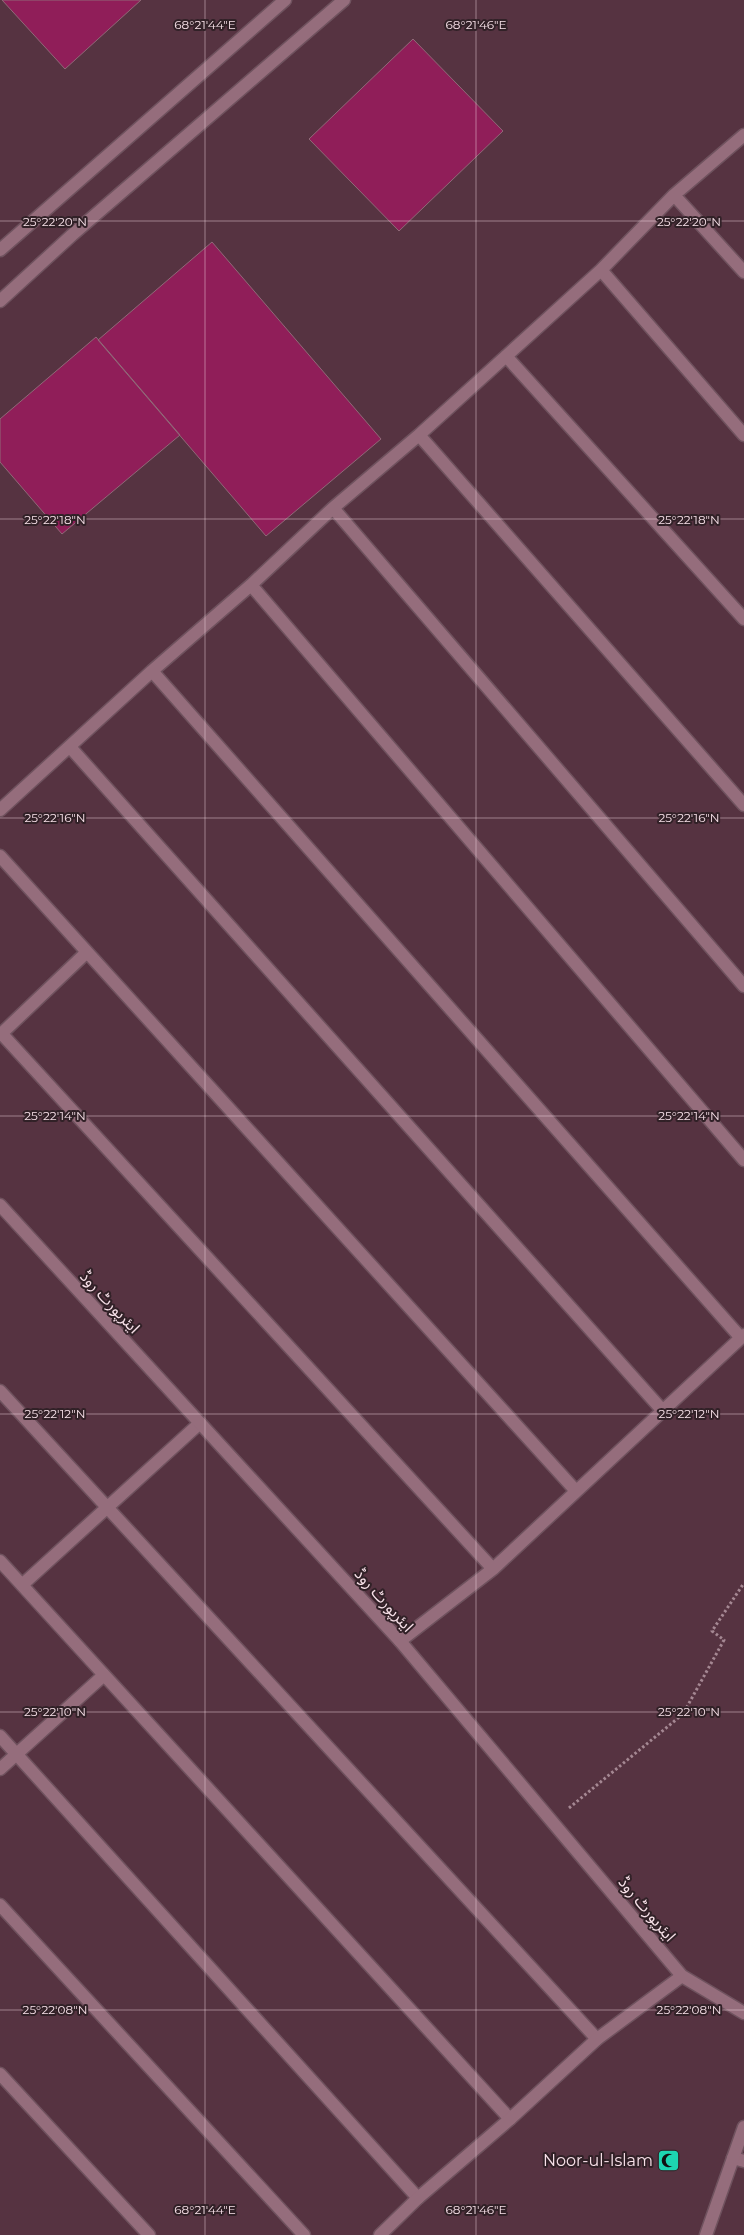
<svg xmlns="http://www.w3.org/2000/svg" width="744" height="2235" viewBox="0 0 744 2235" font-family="Montserrat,'Noto Sans Arabic',sans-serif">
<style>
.building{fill:#901e59;stroke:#906978}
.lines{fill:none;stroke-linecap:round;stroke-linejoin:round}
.service-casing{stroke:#6f525e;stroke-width:15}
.minor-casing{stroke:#6f525e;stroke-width:15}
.tertiary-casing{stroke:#6f525e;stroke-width:15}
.secondary-casing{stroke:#6f525e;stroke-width:15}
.path{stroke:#a58893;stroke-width:3;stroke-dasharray:2.5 2.5;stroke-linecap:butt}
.service{stroke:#956d7c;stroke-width:12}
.minor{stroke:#956d7c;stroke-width:12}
.tertiary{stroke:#956d7c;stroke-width:12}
.secondary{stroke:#956d7c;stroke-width:12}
.ticks{fill:none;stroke:#f8e1e9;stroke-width:1;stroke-opacity:0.45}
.labels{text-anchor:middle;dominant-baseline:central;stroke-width:4;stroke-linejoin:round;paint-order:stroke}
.street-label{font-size:16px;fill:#f8e1e9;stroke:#312127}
.poi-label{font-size:16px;fill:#f8e1e9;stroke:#312127;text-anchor:end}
.ticks-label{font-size:12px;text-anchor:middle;fill:#f8e1e9;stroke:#312127;stroke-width:4;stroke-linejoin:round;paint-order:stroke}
</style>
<rect width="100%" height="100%" fill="#563341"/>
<path class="building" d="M 2,0 L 141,0 L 65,69 Z
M 413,39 L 503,131 L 399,231 L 309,139 Z
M 212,242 L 381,439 L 266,536 L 98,340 Z
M 96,337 L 180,435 L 62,534 L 0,462 L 0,419 Z"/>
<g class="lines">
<defs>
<path id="service" d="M 733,2158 L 744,2161"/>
<path id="minor" d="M 674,195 L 744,272
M 601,270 L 744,435
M 506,356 L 744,619
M 419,435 L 744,805
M 333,508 L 744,986
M 251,585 L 744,1160
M 152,671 L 741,1338
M 70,747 L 663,1411
M 0,810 L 152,671 L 251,585 L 333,508 L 419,435 L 601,270 L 674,195 L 744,135
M 0,856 L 576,1491
M 2,1034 L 493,1569
M 0,1035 L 87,952
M 0,1391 L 597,2039
M 0,1561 L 510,2119
M 22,1585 L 200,1423
M 400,1641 L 493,1569 L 744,1335
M 0,1736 L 418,2198
M 0,1769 L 104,1675
M 0,1905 L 304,2235
M 0,2074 L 149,2235"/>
<path id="tertiary" d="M 0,1205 L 400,1641 L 682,1976 L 744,2013
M 380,2235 L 418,2198 L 510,2119 L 597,2039 L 682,1976
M 706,2235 L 744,2127"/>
<path id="secondary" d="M 0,250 L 285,0
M 0,301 L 72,235 L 344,0"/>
</defs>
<use href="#service" class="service-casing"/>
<use href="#minor" class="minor-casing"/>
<use href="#tertiary" class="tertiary-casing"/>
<use href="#secondary" class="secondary-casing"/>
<path class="path" d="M 569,1808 L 683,1714 L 724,1640 L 712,1631 L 744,1583"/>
<use href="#service" class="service"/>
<use href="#minor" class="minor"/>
<use href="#tertiary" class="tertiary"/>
<use href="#secondary" class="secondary"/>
</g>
<path class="ticks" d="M 205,0 L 205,2235M 476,0 L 476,2235M 0,221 L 744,221M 0,519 L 744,519M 0,818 L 744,818M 0,1116 L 744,1116M 0,1414 L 744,1414M 0,1712 L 744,1712M 0,2010 L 744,2010"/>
<defs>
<symbol id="mosque-square" viewBox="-11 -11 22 22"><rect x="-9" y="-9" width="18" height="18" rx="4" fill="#1dd5b1" stroke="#312127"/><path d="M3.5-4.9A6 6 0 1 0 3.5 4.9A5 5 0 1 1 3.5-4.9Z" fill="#111"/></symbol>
</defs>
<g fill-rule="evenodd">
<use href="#mosque-square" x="656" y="2148" width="25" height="25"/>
</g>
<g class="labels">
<g class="street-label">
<text transform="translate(110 1302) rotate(47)">ایئرپورٹ روڈ</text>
<text transform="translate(384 1600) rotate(48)">ایئرپورٹ روڈ</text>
<text transform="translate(647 1909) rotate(50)">ایئرپورٹ روڈ</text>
</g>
<g class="poi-label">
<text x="653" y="2160">Noor-ul-Islam</text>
</g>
</g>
<g class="ticks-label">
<text x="205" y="29">68°21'44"E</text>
<text x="476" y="29">68°21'46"E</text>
<text x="55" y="226">25°22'20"N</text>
<text x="689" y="226">25°22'20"N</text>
<text x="55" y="524">25°22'18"N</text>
<text x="689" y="524">25°22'18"N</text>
<text x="55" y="822">25°22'16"N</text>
<text x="689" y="822">25°22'16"N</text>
<text x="55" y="1120">25°22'14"N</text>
<text x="689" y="1120">25°22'14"N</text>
<text x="55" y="1418">25°22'12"N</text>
<text x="689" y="1418">25°22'12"N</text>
<text x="55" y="1716">25°22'10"N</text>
<text x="689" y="1716">25°22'10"N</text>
<text x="55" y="2014">25°22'08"N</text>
<text x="689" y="2014">25°22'08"N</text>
<text x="205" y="2214">68°21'44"E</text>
<text x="476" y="2214">68°21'46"E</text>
</g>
</svg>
